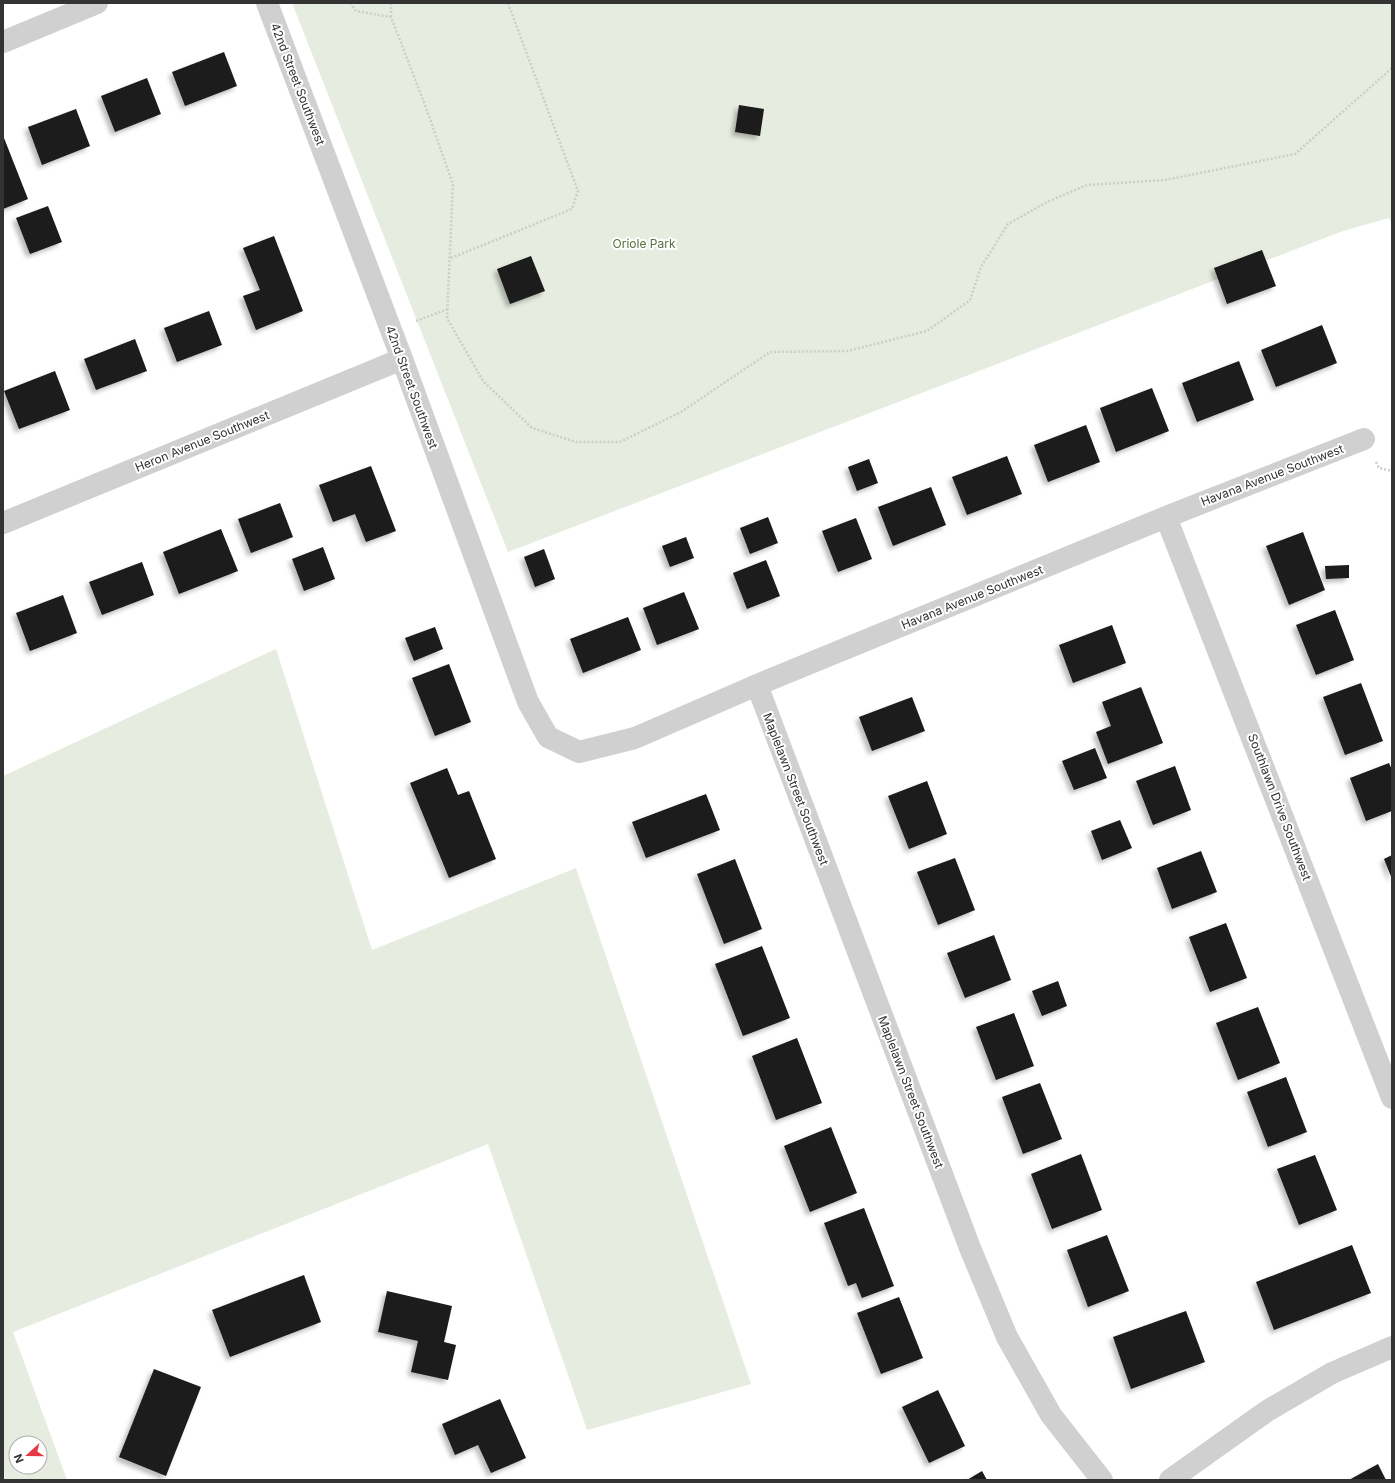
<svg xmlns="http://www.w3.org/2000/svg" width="1395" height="1483" viewBox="0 0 1395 1483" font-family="Inter,sans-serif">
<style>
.green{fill:#e6ecdf;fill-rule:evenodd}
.building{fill:#1a1a1a;filter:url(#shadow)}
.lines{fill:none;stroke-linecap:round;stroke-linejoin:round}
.path{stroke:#cdcdcd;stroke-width:2.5;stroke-dasharray:2 2;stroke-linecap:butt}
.minor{stroke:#d0d0d0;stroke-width:22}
.labels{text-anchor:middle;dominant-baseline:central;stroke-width:4;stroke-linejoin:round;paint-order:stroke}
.street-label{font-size:12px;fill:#333;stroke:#fff}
.park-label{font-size:12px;fill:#56703f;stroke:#fff}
</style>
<defs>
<filter id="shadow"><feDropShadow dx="-3.5" dy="3.5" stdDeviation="2" flood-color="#0004"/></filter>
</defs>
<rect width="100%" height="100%" fill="#fff"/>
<path class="green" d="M 292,3 L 1392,3 L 1392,224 L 1389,218 L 1343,231 L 508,552 Z
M 276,649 L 372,950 L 576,868 L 751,1384 L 587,1430 L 488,1144 L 13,1332 L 67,1480 L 3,1480 L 3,776 ZM 16,1443 L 40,1443 L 40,1467 L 16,1467 Z"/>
<path class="building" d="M 224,52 L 237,86 L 185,106 L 172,72 Z
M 147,78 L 161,114 L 115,132 L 101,96 Z
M 739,105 L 764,109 L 760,136 L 735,132 Z
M 76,109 L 90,146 L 42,165 L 28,127 Z
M 3,138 L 4,138 L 28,199 L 3,209 Z
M 48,206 L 62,242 L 30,254 L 16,218 Z
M 274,236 L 303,311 L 256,330 L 243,296 L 260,290 L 243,248 Z
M 1262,250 L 1276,286 L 1227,304 L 1214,268 Z
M 531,256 L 545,291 L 510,304 L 497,269 Z
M 209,311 L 222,345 L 177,362 L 164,328 Z
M 1322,325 L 1337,363 L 1276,387 L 1261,350 Z
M 135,339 L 147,371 L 96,390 L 84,359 Z
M 1239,361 L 1254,400 L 1197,422 L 1182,383 Z
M 55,371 L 70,410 L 19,429 L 4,391 Z
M 1152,388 L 1169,431 L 1116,452 L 1100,408 Z
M 1086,425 L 1100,462 L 1048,482 L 1034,445 Z
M 1007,456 L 1022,494 L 967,515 L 952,477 Z
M 869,459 L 878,483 L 857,491 L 848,467 Z
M 371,466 L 396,531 L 366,542 L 355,514 L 333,522 L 319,485 Z
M 931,487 L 946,525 L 893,546 L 878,507 Z
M 280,503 L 293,537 L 251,553 L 238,519 Z
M 768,517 L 778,543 L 750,554 L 740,528 Z
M 856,518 L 872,559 L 838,572 L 822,531 Z
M 221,529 L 238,571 L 179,594 L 163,552 Z
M 1303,532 L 1325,590 L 1289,605 L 1266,546 Z
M 686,537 L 694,558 L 670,567 L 662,546 Z
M 323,547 L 335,579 L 304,591 L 292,559 Z
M 544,549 L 555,579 L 535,587 L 524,557 Z
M 766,560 L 780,596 L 747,609 L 733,573 Z
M 142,562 L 154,595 L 102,615 L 89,582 Z
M 1349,565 L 1349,578 L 1326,579 L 1325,566 Z
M 684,592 L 699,629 L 657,645 L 643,608 Z
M 63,595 L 77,633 L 30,651 L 16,613 Z
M 1335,610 L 1354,660 L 1316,675 L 1296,625 Z
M 628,617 L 641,650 L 583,673 L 570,639 Z
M 1112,625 L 1126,663 L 1073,683 L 1059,645 Z
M 435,627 L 443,649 L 414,661 L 405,638 Z
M 449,664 L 471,722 L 435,736 L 412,678 Z
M 1361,683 L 1383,741 L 1345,755 L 1323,697 Z
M 1141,687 L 1163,743 L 1108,764 L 1096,732 L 1111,726 L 1102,702 Z
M 912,697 L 925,731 L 872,751 L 859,717 Z
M 1095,748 L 1107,778 L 1074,790 L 1062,761 Z
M 1389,763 L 1392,770 L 1392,811 L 1366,821 L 1350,778 Z
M 1175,766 L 1191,810 L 1153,825 L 1136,781 Z
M 447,768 L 458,795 L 469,791 L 496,859 L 449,878 L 410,783 Z
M 927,781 L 947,834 L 909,849 L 888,796 Z
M 706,794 L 720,830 L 646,858 L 632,822 Z
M 1120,820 L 1132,848 L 1102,860 L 1091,831 Z
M 1201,851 L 1217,892 L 1172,909 L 1157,868 Z
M 1392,855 L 1392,879 L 1384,859 Z
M 955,858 L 975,910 L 938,925 L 917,872 Z
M 735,859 L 762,929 L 724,944 L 697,874 Z
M 1226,923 L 1247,978 L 1210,992 L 1189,937 Z
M 994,935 L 1011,980 L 965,998 L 947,953 Z
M 762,946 L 790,1018 L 743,1036 L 715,964 Z
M 1058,981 L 1067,1006 L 1042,1016 L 1032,991 Z
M 1258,1007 L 1280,1063 L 1238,1080 L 1216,1023 Z
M 1014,1013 L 1034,1066 L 996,1080 L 976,1027 Z
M 797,1038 L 822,1103 L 776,1120 L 752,1056 Z
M 1286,1077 L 1307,1132 L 1268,1147 L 1247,1092 Z
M 1040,1083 L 1062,1139 L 1023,1154 L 1002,1097 Z
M 831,1127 L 857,1193 L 810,1212 L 784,1146 Z
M 1081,1154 L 1102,1210 L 1052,1229 L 1031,1174 Z
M 1315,1155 L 1337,1210 L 1299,1225 L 1277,1169 Z
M 864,1208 L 894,1286 L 862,1298 L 856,1283 L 848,1286 L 824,1223 Z
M 1107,1235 L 1129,1291 L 1088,1307 L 1067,1250 Z
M 1352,1245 L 1371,1293 L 1274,1330 L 1256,1282 Z
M 304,1275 L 321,1322 L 230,1357 L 212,1310 Z
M 387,1291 L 452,1306 L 444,1342 L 456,1345 L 448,1380 L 411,1372 L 418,1341 L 378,1332 Z
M 899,1297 L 923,1358 L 881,1374 L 857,1313 Z
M 1186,1311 L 1205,1362 L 1131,1389 L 1113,1337 Z
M 154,1369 L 201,1387 L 166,1476 L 119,1457 Z
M 938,1390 L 965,1446 L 929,1463 L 902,1407 Z
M 500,1399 L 526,1458 L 491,1473 L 478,1445 L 455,1455 L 442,1424 Z
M 1378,1464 L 1386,1480 L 1349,1480 Z
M 982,1471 L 987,1480 L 967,1480 Z"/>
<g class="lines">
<path class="path" d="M 350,3 L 356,11 L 391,17 L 425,105 L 453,184 L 447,318 L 483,381 L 532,428 L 576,442 L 620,442 L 681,412 L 770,352 L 847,351 L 927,331 L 970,300 L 981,267 L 1008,224 L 1047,202 L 1087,185 L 1165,180 L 1295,154 L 1392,68
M 391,17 L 391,3
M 451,258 L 572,209 L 578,191 L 508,3
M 416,321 L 448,309
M 1376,462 L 1379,468 L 1392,471"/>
<path class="minor" d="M 267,3 L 402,359 L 528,702 L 548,737 L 579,752 L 635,738 L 757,685 L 1166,517 L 1364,439
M 3,42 L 97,3
M 1166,517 L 1392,1098
M 3,523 L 402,359
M 757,685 L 970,1248 L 1007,1337 L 1051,1415 L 1102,1480
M 1170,1480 L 1267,1411 L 1332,1373 L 1392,1347"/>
</g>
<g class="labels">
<g class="street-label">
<text transform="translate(298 84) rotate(69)">42nd Street Southwest</text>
<text transform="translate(412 387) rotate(70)">42nd Street Southwest</text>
<text transform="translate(202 441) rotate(-22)">Heron Avenue Southwest</text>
<text transform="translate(1272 475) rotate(-21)">Havana Avenue Southwest</text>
<text transform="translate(972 597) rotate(-22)">Havana Avenue Southwest</text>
<text transform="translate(796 789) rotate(69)">Maplelawn Street Southwest</text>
<text transform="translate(1280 807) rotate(69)">Southlawn Drive Southwest</text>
<text transform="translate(911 1092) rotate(69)">Maplelawn Street Southwest</text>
</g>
<g class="park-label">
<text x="644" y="243">Oriole Park</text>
</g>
</g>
<rect width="1395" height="1483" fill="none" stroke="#333333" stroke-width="8"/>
<g transform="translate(28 1455) rotate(249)"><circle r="19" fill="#ffffff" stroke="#adadad"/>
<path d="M0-3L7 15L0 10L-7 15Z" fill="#e63946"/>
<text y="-6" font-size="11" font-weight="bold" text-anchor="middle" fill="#333333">N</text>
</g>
</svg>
